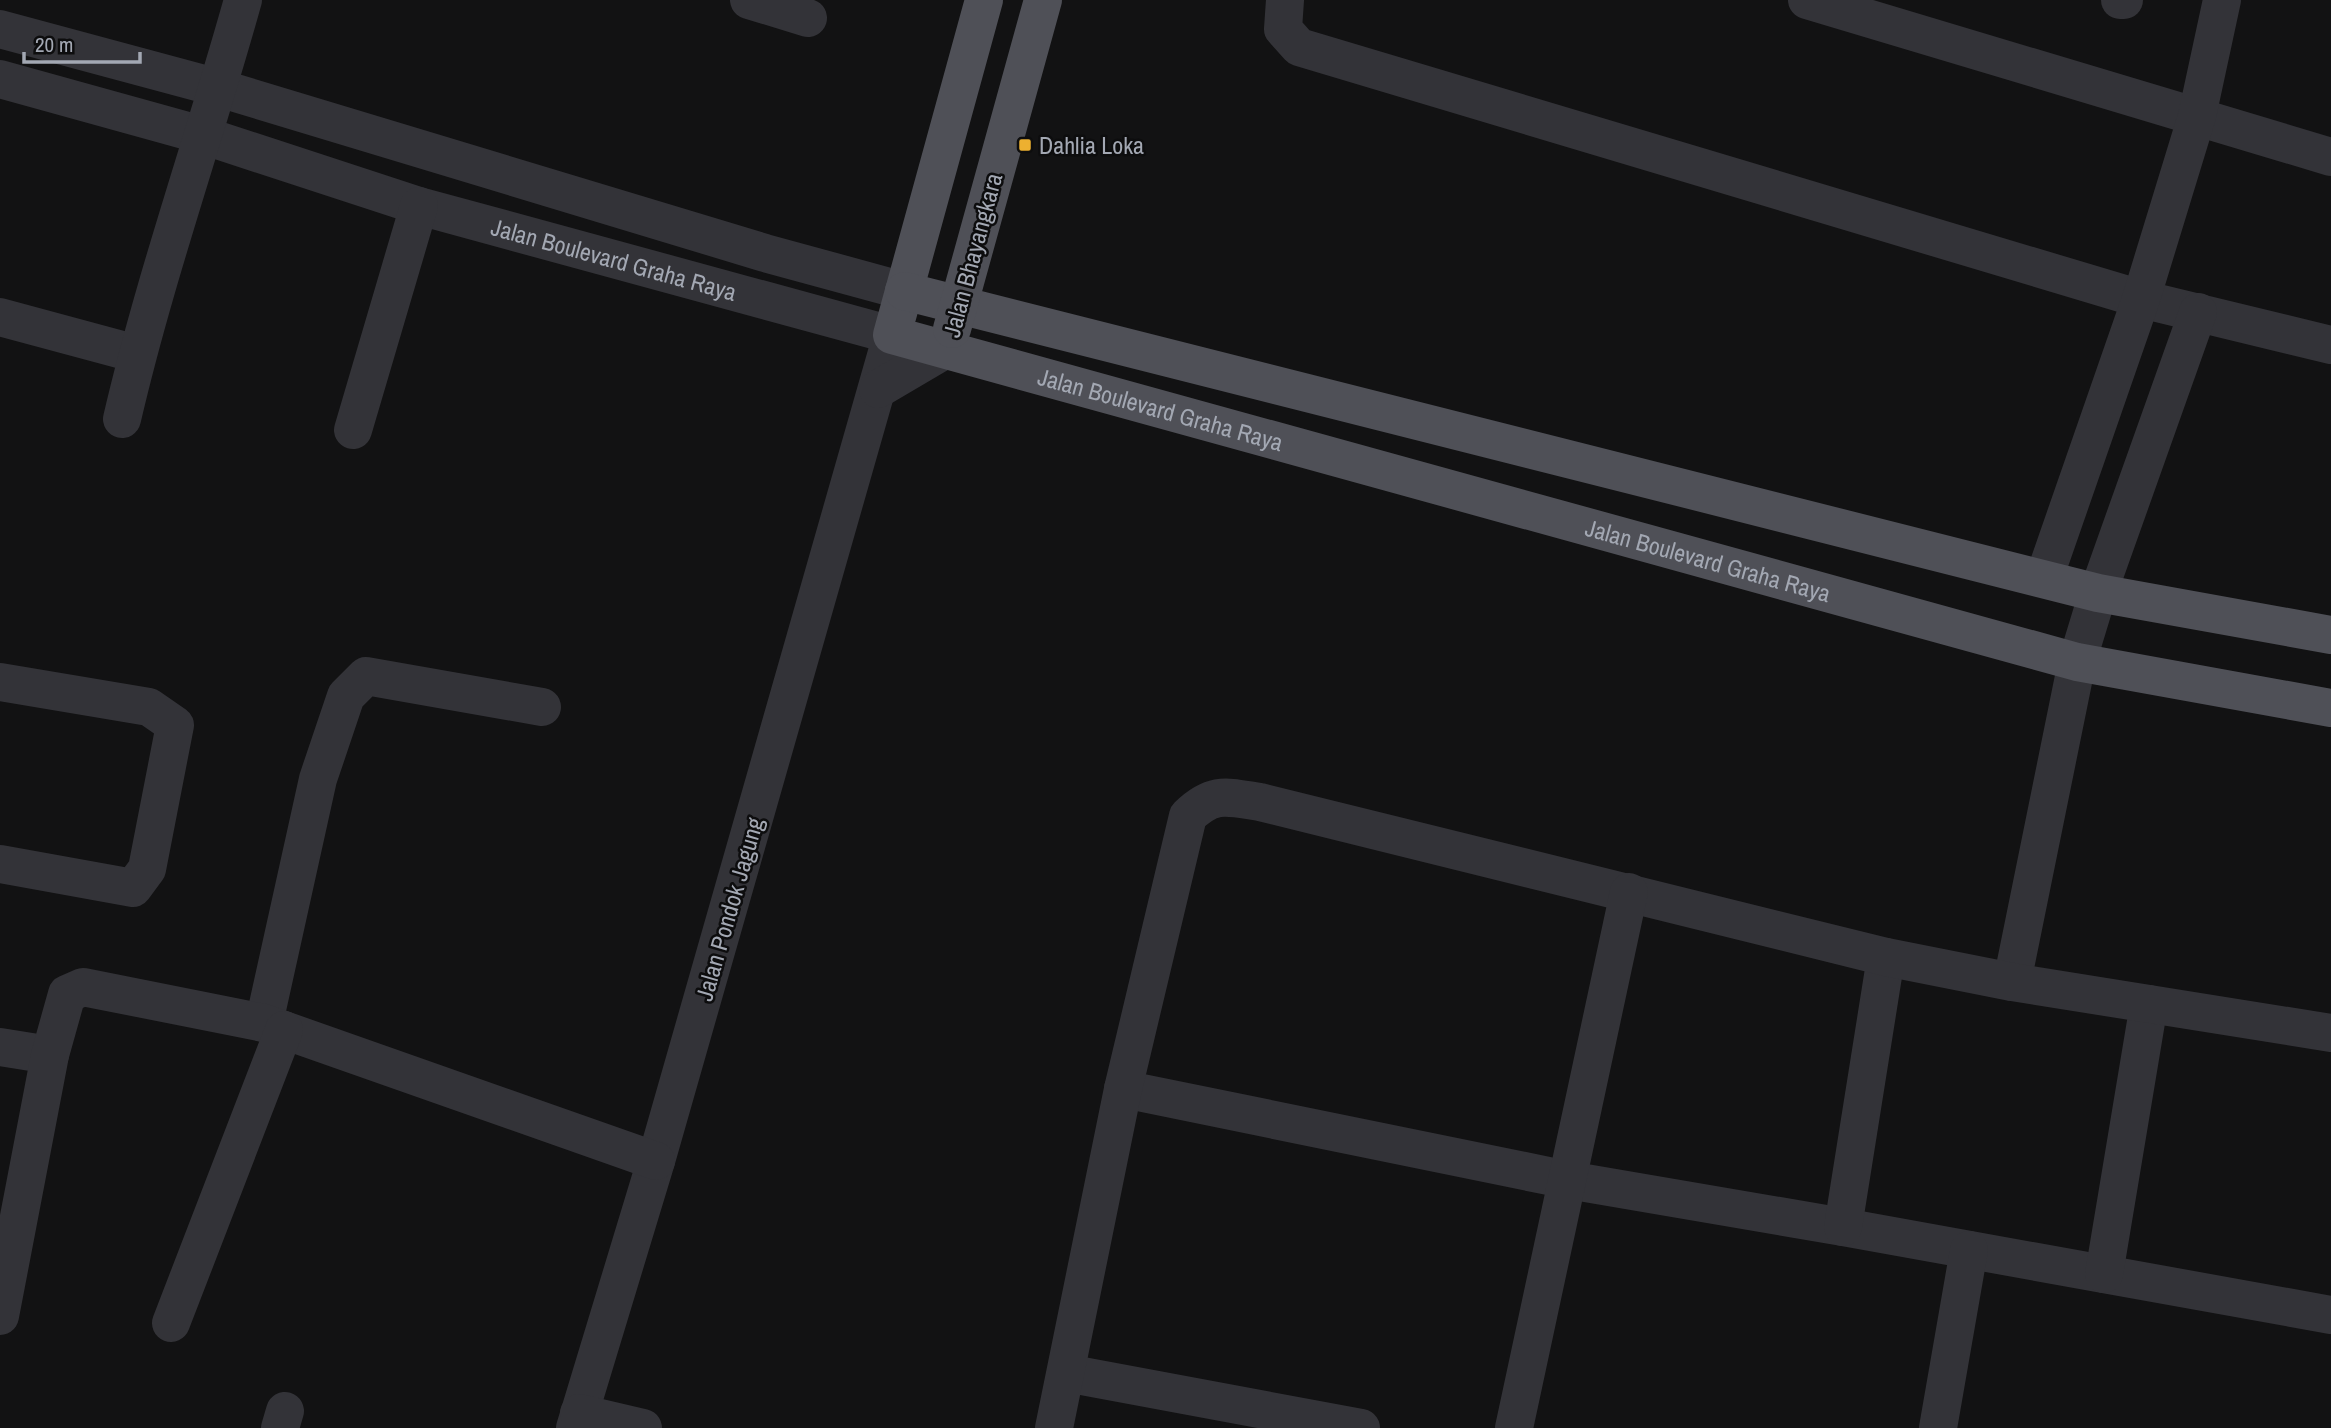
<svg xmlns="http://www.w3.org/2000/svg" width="2331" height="1428" viewBox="0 0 2331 1428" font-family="'Archivo Narrow',sans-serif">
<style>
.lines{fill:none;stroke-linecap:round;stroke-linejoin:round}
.minor{stroke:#333338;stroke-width:38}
.major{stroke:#4f5057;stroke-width:38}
.poi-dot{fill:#edb030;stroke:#0d0d0e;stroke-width:2.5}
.labels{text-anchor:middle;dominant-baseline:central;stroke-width:5;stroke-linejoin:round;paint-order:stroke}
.poi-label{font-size:24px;fill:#a3a8b3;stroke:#0d0d0e;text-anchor:start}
.street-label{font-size:24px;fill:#a3a8b3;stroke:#0d0d0e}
</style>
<rect width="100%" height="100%" fill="#121213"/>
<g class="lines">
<g class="minor">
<path d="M 749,0 L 808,18"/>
<path d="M 1285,0 L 1283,29 L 1299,47 L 2141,299 L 2331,345"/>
<path d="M 1807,0 L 2331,157"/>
<path d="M 2120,0 L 2124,0"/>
<path d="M 0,29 L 219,88 L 765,253 L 904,291"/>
<path id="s1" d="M 0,79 L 202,135 L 419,206 L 892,335 L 656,1161 L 575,1428"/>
<path d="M 0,317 L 137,354"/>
<path d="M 878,389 L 946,349"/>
<path d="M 122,419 C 155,277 204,140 243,0"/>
<path d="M 353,430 L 419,206"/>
<path d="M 2044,578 L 2141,299 L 2197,116 L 2222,0"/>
<path d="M 0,682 L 149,707 L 175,725 L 147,869 L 133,888 L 0,864"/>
<path d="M 2012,982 L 2077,662 L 2098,593 L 2198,312"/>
<path d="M 264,1023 L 318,779 L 346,696 L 366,676 L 542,707"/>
<path d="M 0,1047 L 50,1055"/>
<path d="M 1123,1089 L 1568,1180 L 1843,1227 L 2331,1315"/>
<path d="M 1843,1227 L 1886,957"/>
<path d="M 2104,1274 L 2149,1004"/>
<path d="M 0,1316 L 50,1055 L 67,994 L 83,987 L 264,1023 L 656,1161"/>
<path d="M 171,1323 L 284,1030"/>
<path d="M 1066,1373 L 1361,1428"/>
<path d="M 579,1413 L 643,1428"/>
<path d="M 280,1428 L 285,1411"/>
<path d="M 1054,1428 L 1123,1089 L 1188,816 C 1214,791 1227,797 1260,802 L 1886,957 L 2012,982 L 2331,1033"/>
<path d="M 1514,1428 L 1629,892"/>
<path d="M 1938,1428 L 1969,1250"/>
</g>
<g class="major">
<path id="s2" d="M 984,0 L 892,335 L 2077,662 L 2331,708"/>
<path d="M 904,291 L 2098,593 L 2331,635"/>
<path d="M 952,329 L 1043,0"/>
</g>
</g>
<rect class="poi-dot" x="1018" y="138" width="14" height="14" rx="3.5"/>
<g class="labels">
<g class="poi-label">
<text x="1039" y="145">Dahlia Loka</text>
</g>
<g class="street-label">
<text transform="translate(972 255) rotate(-75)">Jalan Bhayangkara</text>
<text stroke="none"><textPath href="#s1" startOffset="640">Jalan Boulevard Graha Raya</textPath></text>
<text stroke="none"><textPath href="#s2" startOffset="626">Jalan Boulevard Graha Raya</textPath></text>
<text stroke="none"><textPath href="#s2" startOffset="1194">Jalan Boulevard Graha Raya</textPath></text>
<text transform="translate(729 909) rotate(-74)">Jalan Pondok Jagung</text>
</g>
</g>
<path d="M24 52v10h116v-10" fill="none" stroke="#a3a8b3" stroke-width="3.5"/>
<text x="35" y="52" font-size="21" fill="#a3a8b3" stroke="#0d0d0e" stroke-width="5" paint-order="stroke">20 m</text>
</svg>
